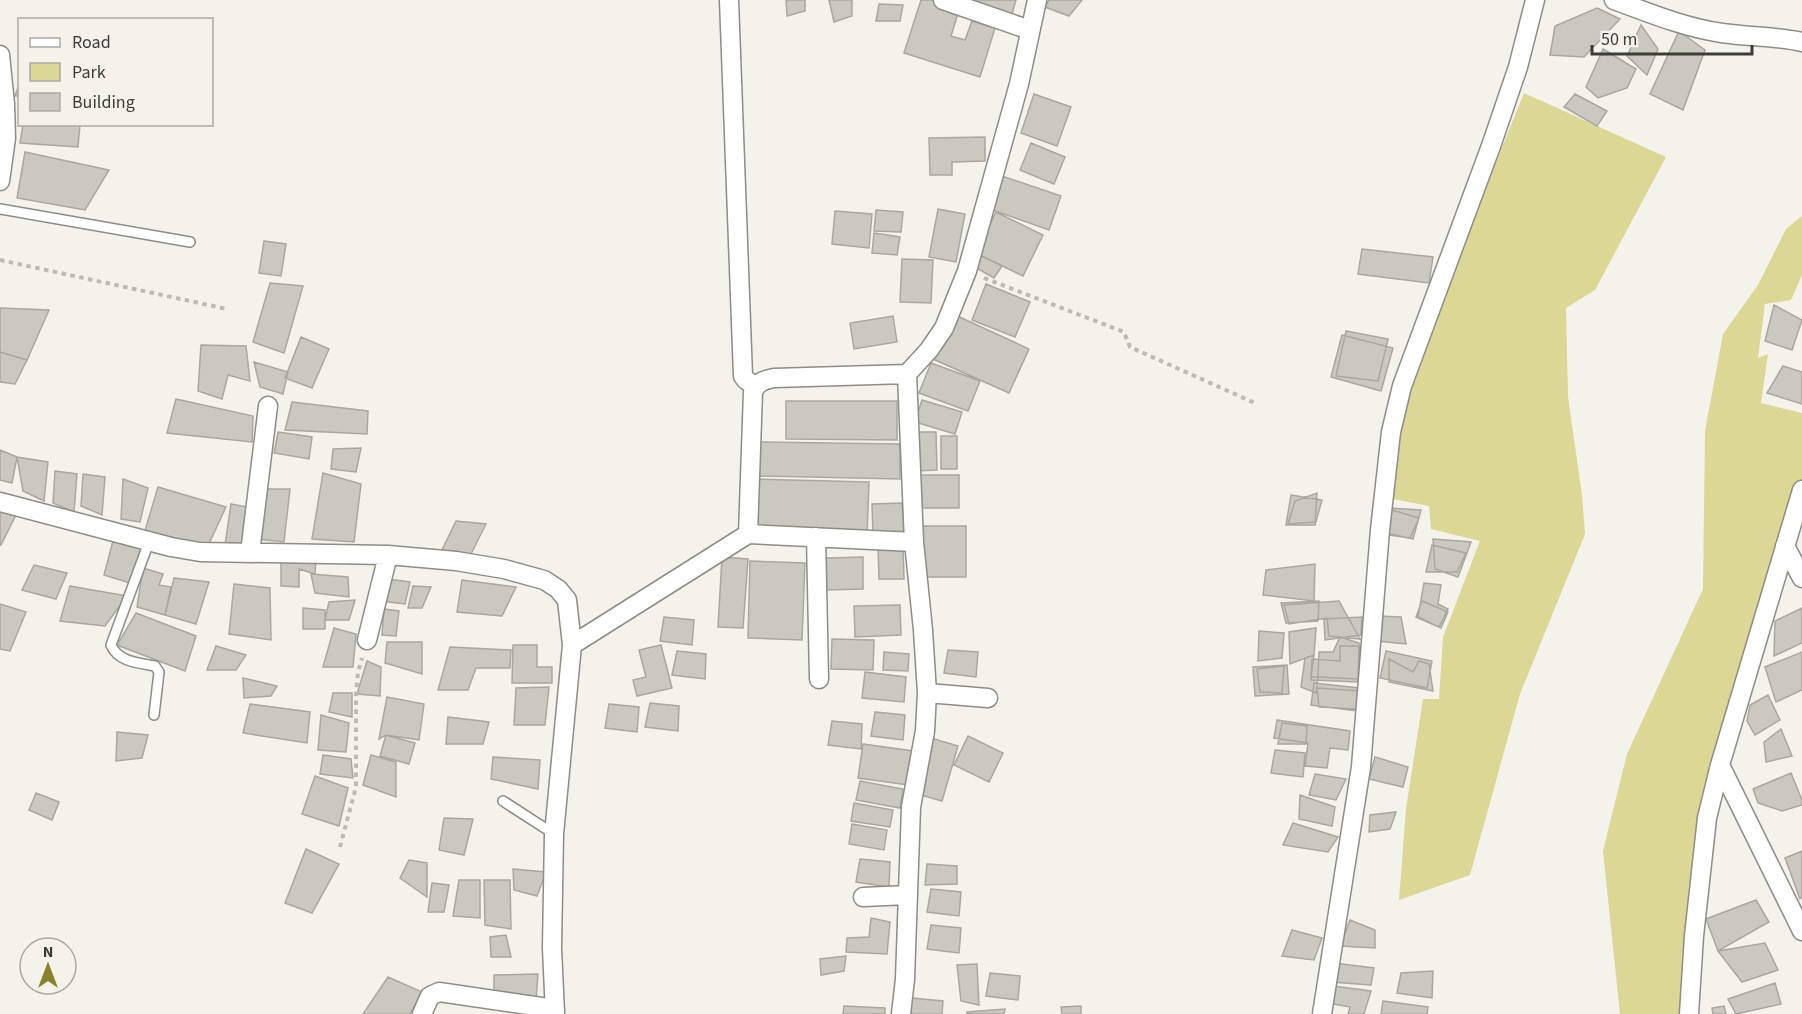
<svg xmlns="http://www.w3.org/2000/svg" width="1802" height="1014" viewBox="0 0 1802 1014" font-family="'Source Sans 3',sans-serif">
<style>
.green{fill:#dbd794}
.building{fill:#c9c9c0;stroke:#a8a8a0;stroke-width:1.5}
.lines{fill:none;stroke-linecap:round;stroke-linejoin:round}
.service-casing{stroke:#8d8d85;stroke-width:12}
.minor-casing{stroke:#8d8d85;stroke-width:21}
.path{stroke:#bbbab4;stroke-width:4;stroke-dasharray:4.5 4.5;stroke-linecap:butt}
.service{stroke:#fff;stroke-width:9}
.minor{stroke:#fff;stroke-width:18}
</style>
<rect width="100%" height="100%" fill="#f4f3eb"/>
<path class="green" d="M 1524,93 L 1666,157 L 1595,290 L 1566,308 L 1568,397 L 1582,495 L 1585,534 L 1520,694 L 1470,875 L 1399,900 L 1406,809 L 1423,699 L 1439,699 L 1443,637 L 1480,541 L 1431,529 L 1429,506 L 1393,499 L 1397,407 Z
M 1802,216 L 1802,275 L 1791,300 L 1765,304 L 1758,358 L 1768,354 L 1761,403 L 1802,413 L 1802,497 L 1700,864 L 1686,1014 L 1620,1014 L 1603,851 L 1627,754 L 1703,589 L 1705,431 L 1723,334 L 1758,285 L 1786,229 Z"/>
<path class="building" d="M 786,0 L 805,0 L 805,11 L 787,16 Z
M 829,0 L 852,0 L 852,16 L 834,22 Z
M 921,0 L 937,0 L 960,7 L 951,36 L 965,40 L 972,21 L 995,28 L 980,77 L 904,53 Z
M 960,0 L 1016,0 L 1012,14 Z
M 1049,0 L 1082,0 L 1069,16 L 1045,7 Z
M 879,4 L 903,5 L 900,21 L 876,21 Z
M 1597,8 L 1620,19 L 1584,57 L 1550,55 L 1555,26 Z
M 1641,25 L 1658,49 L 1647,75 L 1627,56 Z
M 1679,31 L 1705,50 L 1683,110 L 1650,94 Z
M 1603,49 L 1636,69 L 1627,88 L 1598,98 L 1586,87 Z
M 20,82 L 20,96 L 15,96 Z
M 1034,94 L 1071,107 L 1057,146 L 1021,133 Z
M 1575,94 L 1607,111 L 1597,126 L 1564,107 Z
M 23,124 L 80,124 L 78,147 L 20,143 Z
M 985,137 L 985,161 L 952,162 L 952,175 L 930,175 L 929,138 Z
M 1031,143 L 1065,157 L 1054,184 L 1020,170 Z
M 25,152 L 109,170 L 85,210 L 17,198 Z
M 999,175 L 1061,196 L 1049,230 L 987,208 Z
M 938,209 L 965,214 L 956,262 L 929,257 Z
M 876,210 L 903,212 L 901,232 L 874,231 Z
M 835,211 L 872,214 L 869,248 L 832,244 Z
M 996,212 L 1043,235 L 1023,276 L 976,253 Z
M 874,233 L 900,237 L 897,255 L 872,253 Z
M 264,241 L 286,244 L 281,276 L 259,273 Z
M 1362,249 L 1433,257 L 1429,283 L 1358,274 Z
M 976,253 L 1002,266 L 994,278 L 971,265 Z
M 902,259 L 933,260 L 931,303 L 900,302 Z
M 270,283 L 303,286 L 284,353 L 253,342 Z
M 986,284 L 1030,302 L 1015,337 L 972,320 Z
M 1774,305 L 1802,320 L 1792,350 L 1765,341 Z
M 0,308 L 49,310 L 27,360 L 0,352 Z
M 953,314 L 1029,349 L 1009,393 L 933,359 Z
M 893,316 L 897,342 L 854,349 L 850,323 Z
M 1346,331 L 1388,339 L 1378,381 L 1336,376 Z
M 1342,335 L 1393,348 L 1381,391 L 1331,377 Z
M 301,337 L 329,349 L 312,388 L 285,378 Z
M 201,345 L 246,346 L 250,381 L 228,375 L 222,399 L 198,391 Z
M 0,352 L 27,360 L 15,384 L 0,382 Z
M 254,362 L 288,372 L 283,394 L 260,387 Z
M 931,363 L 980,381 L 968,411 L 919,393 Z
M 1783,366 L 1802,372 L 1802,404 L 1767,393 Z
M 176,399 L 253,416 L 252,442 L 167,433 Z
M 922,400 L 962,412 L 955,434 L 915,422 Z
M 786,401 L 897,401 L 897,440 L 786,439 Z
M 292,402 L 368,411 L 367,434 L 285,430 Z
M 278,432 L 312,437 L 309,459 L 274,453 Z
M 916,432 L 936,432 L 937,470 L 916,471 Z
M 941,436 L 957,436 L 957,469 L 941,469 Z
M 759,442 L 900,444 L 900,479 L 758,476 Z
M 361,448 L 356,472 L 331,469 L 333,449 Z
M 0,450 L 17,457 L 12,483 L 0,480 Z
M 17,457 L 48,462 L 44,501 L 23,491 Z
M 55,471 L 77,474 L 74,512 L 53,503 Z
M 323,473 L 361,484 L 354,542 L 312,539 Z
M 83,474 L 105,477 L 102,515 L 81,506 Z
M 918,475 L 959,475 L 959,508 L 918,508 Z
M 123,479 L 148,488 L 140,522 L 121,519 Z
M 757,479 L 869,482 L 867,535 L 755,531 Z
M 158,487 L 226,507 L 206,550 L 144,534 Z
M 268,489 L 290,489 L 284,542 L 257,539 Z
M 1317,493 L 1315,522 L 1288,524 L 1295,501 Z
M 1291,495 L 1322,500 L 1315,525 L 1286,525 Z
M 902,503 L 904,534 L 873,535 L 872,504 Z
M 231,504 L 253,508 L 247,545 L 225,545 Z
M 1385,508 L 1419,518 L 1410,538 L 1382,534 Z
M 1389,508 L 1421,510 L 1413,539 L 1386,533 Z
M 0,509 L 17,513 L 1,545 L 0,545 Z
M 456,521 L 486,524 L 471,554 L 440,554 Z
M 922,526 L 966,526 L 966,577 L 923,577 Z
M 1433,539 L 1471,542 L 1458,577 L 1435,569 Z
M 113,541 L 142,549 L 130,583 L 104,575 Z
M 1432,545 L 1466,553 L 1457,572 L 1426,572 Z
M 903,546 L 904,579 L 879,579 L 878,547 Z
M 281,557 L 316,558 L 315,574 L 299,569 L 299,587 L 281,586 Z
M 722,557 L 748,559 L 743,628 L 718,627 Z
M 863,557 L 863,589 L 826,590 L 826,558 Z
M 750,561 L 805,563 L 802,640 L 748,638 Z
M 1315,564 L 1314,601 L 1263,595 L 1266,570 Z
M 34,565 L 67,573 L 56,599 L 22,590 Z
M 143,568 L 163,574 L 159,585 L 171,587 L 165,615 L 137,607 Z
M 311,574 L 348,577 L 349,597 L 315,593 Z
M 174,578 L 209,582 L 196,624 L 165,615 Z
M 387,579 L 410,582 L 405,604 L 381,601 Z
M 462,580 L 516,587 L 502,616 L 457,612 Z
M 1424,583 L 1441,585 L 1438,604 L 1448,609 L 1439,627 L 1418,617 Z
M 234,584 L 270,588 L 271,640 L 229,634 Z
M 70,586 L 127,596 L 105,626 L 60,621 Z
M 413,586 L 431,587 L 422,608 L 408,608 Z
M 355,600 L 349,620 L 325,620 L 329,602 Z
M 1319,601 L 1318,621 L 1286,623 L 1281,603 Z
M 1339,601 L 1360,639 L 1329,636 L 1327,618 L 1289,624 L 1284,605 Z
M 1422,601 L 1448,612 L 1441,628 L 1416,617 Z
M 0,604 L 26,612 L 10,651 L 0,649 Z
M 900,605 L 901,635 L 855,637 L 854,606 Z
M 303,608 L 325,610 L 325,629 L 303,629 Z
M 1802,608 L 1802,643 L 1774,656 L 1775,621 Z
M 384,609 L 399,611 L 396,636 L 382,635 Z
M 136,613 L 196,636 L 185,671 L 117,645 Z
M 1378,616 L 1401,617 L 1406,644 L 1377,641 Z
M 664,617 L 694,620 L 692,645 L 660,641 Z
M 1362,617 L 1361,635 L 1325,640 L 1324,619 Z
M 334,628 L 356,634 L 353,667 L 323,667 Z
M 1316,628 L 1314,655 L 1290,664 L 1289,632 Z
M 1259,631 L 1284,633 L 1282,658 L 1258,661 Z
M 1340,637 L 1359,643 L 1358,679 L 1318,677 L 1319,652 L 1333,652 Z
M 832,639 L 874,640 L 873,670 L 831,669 Z
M 387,642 L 422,642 L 422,674 L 385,663 Z
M 513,645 L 537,645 L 537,667 L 552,667 L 552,683 L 512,683 Z
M 661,645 L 672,688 L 637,696 L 633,680 L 646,677 L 639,650 Z
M 216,646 L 246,655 L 236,670 L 207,670 Z
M 1340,646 L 1360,646 L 1358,682 L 1311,680 L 1312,659 L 1340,661 Z
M 450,647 L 511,650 L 510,668 L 476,668 L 468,690 L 438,690 Z
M 948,650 L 978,652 L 976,677 L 944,673 Z
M 677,651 L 706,654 L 705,679 L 672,675 Z
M 1386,651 L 1432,661 L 1427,688 L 1380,678 Z
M 884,652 L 909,654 L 908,671 L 883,670 Z
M 1802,652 L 1802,690 L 1776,702 L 1765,667 Z
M 1314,655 L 1311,677 L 1318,677 L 1316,693 L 1301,687 L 1305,658 Z
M 1389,659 L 1413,672 L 1419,661 L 1429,664 L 1433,691 L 1389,682 Z
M 367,661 L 381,667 L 380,696 L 357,694 Z
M 1287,665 L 1289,694 L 1255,696 L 1253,667 Z
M 1284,666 L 1282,693 L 1260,692 L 1257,669 Z
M 865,672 L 906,677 L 904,702 L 862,698 Z
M 243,678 L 277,686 L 271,696 L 244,698 Z
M 1314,683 L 1359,688 L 1357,711 L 1311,705 Z
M 549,687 L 545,725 L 514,725 L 516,688 Z
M 1317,688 L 1360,691 L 1357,709 L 1319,707 Z
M 333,693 L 352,693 L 352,717 L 329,712 Z
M 1768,695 L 1780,720 L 1755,735 L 1747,721 L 1750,705 Z
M 387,697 L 424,704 L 419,740 L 386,735 L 379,739 Z
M 650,703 L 679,706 L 678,731 L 645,727 Z
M 250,704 L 310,712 L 307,743 L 243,733 Z
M 609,704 L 639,707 L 637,732 L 605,728 Z
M 875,712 L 905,715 L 903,740 L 871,736 Z
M 321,715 L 349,723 L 346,752 L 318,750 Z
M 448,717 L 489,722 L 483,744 L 446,744 Z
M 1277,720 L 1350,731 L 1348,750 L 1330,748 L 1327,768 L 1305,766 L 1308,743 L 1274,738 Z
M 832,721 L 862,724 L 861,749 L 828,745 Z
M 1282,723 L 1307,726 L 1306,744 L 1278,744 Z
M 1781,729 L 1792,756 L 1766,762 L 1764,742 Z
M 117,732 L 148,735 L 142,758 L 116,761 Z
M 386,735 L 415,743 L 409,764 L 380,756 Z
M 968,736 L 1003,753 L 989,782 L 954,765 Z
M 931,738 L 958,746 L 942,801 L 914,793 Z
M 863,744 L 913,751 L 908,785 L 858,778 Z
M 1275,750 L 1305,753 L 1303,777 L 1271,773 Z
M 323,755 L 351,759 L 353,778 L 320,774 Z
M 371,755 L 396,762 L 396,797 L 363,785 Z
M 493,757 L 540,760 L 538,789 L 491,779 Z
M 1375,757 L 1408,767 L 1403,787 L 1369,779 Z
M 1791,773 L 1802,800 L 1802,805 L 1782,811 L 1758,803 L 1753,789 Z
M 1315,774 L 1346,779 L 1336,800 L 1309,795 Z
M 315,776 L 348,788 L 339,826 L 302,814 Z
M 860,781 L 903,789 L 900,808 L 856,800 Z
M 36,793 L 59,802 L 52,820 L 29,810 Z
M 1300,795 L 1335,807 L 1332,826 L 1299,819 Z
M 854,803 L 893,810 L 890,827 L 851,821 Z
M 1396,812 L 1390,829 L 1369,832 L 1370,815 Z
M 444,818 L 473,819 L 464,855 L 439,850 Z
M 1293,823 L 1338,837 L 1328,852 L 1283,845 Z
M 852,824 L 887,830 L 884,850 L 849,844 Z
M 306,849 L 339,864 L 312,913 L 285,903 Z
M 1802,851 L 1802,897 L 1800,899 L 1785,858 Z
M 860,859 L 890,862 L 889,887 L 856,882 Z
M 409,860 L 427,863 L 427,897 L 400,878 Z
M 927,864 L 957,866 L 957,884 L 925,885 Z
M 513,869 L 546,872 L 537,896 L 514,890 Z
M 459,880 L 480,880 L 480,918 L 453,916 Z
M 484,880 L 510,880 L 511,929 L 485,925 Z
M 432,883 L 449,885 L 444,912 L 428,912 Z
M 931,889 L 961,892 L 959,916 L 927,912 Z
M 1756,900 L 1769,922 L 1718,951 L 1706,919 Z
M 871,918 L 890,922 L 887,954 L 846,952 L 847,938 L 869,937 Z
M 1350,920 L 1375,930 L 1375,948 L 1340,946 Z
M 931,925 L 961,928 L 959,953 L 927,949 Z
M 1292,930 L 1322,938 L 1314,960 L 1282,956 Z
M 506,935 L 511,957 L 491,957 L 490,937 Z
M 1765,943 L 1778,970 L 1742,982 L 1718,951 Z
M 846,956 L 844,971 L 821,975 L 820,959 Z
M 1334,963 L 1374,968 L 1371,985 L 1331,982 Z
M 977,964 L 979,1005 L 961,1001 L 957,965 Z
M 1433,971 L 1432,998 L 1397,993 L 1401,973 Z
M 990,973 L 1020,976 L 1018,1000 L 986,996 Z
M 538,974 L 536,1001 L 494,999 L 494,975 Z
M 388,977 L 422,992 L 410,1014 L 363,1014 Z
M 1775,983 L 1781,1004 L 1736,1014 L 1728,999 Z
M 1333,986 L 1371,991 L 1364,1014 L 1348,1014 L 1350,1007 L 1327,1003 Z
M 912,998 L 943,1001 L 942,1014 L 910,1014 Z
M 1383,1001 L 1428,1007 L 1427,1014 L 1381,1014 Z
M 844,1006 L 885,1008 L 885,1014 L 843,1014 Z
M 1081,1006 L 1081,1014 L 1062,1014 L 1061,1007 Z
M 1724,1006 L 1726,1014 L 1713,1014 L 1712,1008 Z
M 1005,1009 L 1004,1014 L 967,1014 L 967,1012 Z"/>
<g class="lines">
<defs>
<path id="service" d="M 0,209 L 190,242
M 149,542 L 111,645 C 118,662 139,663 155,666 L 159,672 L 154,715
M 503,801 L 554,834"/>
<path id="minor" d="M 729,0 L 743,376 L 746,380 L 755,386
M 943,0 L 1030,30
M 1614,0 C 1649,13 1686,28 1722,33 C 1749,37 1775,36 1802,42
M 0,55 L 5,104 L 6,138 L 0,181
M 0,502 L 171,547 L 200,552 L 388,555 L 456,561 L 504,569 L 544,580 L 558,589 L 567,600 L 572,645 L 554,834 L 552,948 L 555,1014
M 748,534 L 914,542
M 816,537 L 819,679
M 1785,546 L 1802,578
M 250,553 L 268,406
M 367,640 L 388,555
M 572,645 L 748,534 L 753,392 C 757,382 764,380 774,378 L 907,374
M 927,693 L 988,698
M 1720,765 L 1802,931
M 863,897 L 908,895
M 422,1014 L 430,996 L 439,992 L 555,1009
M 901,1014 L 905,979 L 911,807 L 925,731 L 927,693 L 923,630 L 914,542 L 907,374 L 929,350 L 944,328 L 967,271 L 1019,84 L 1037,0
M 1322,1014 L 1361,767 L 1380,530 L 1391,432 L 1402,386 L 1491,146 L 1518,67 L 1535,0
M 1689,1014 L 1694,936 L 1707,818 L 1720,765 L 1802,490"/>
</defs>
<use href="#service" class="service-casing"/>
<use href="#minor" class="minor-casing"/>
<path class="path" d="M 0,260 L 227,309
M 984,278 L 1124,332 L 1130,347 L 1257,404
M 340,847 L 356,787 L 356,694 L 358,672 L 362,658"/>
<use href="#service" class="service"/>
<use href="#minor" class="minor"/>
</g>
<rect x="18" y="18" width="195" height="108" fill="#f4f3eb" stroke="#aaaaa4" stroke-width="1.5"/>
<rect x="30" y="38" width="30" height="9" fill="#ffffff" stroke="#aaaaa4" stroke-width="1.5"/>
<text x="72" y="48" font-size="18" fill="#3c3c39">Road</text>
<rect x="30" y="63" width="30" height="18" fill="#dbd794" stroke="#aaaaa4" stroke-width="1.5"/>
<text x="72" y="78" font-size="18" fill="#3c3c39">Park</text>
<rect x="30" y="93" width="30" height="18" fill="#c9c9c0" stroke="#aaaaa4" stroke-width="1.5"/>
<text x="72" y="108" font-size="18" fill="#3c3c39">Building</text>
<g transform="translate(48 966)"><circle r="28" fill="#f4f3eb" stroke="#aaaaa4" stroke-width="1.5"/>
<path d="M0-4.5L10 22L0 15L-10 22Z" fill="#89832b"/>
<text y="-9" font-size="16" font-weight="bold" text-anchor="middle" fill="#3c3c39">N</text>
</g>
<path d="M1592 45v9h160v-9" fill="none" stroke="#3c3c39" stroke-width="3"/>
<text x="1601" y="45" font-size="18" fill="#3c3c39" stroke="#f4f3eb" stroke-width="4.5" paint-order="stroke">50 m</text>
</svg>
